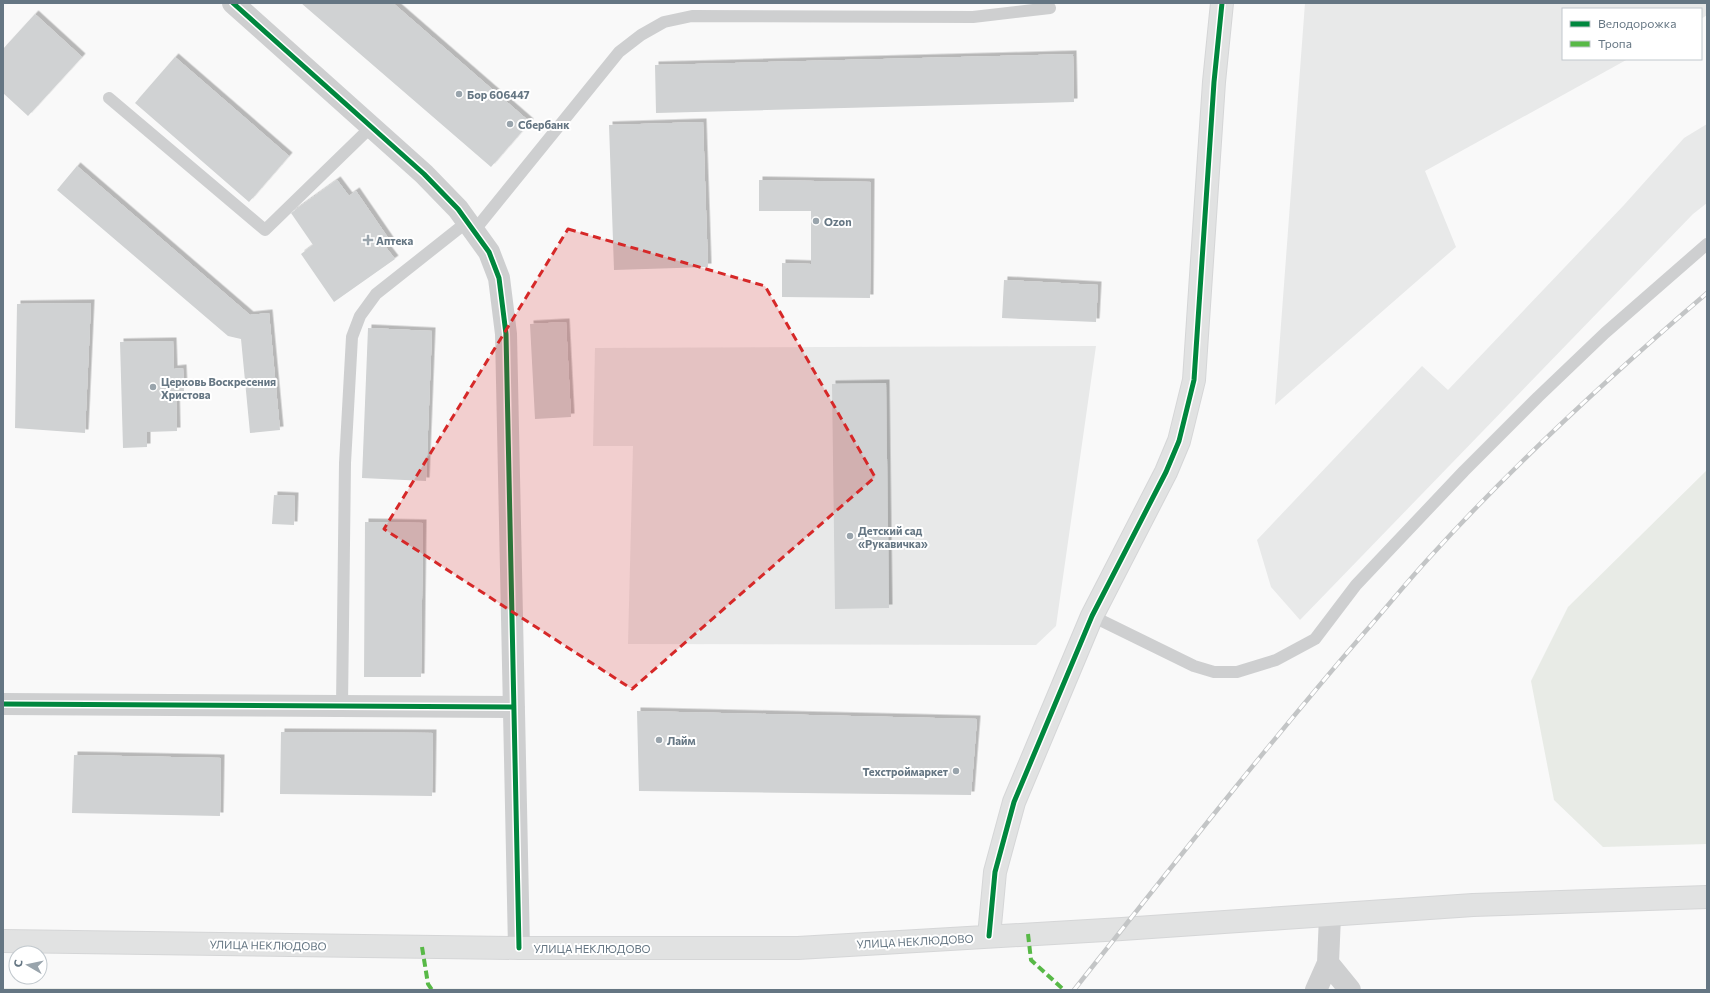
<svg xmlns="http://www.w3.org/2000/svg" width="1710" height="993" viewBox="0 0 1710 993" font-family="Commissioner,sans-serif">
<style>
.built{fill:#e8e9e9}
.green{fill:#e8ebe6}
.building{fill:#d0d2d3;filter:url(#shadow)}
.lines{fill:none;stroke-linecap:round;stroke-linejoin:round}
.secondary-casing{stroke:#d5d6d7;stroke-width:24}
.lane{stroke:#cecfd0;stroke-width:12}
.street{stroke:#cecfd0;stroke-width:22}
.secondary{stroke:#e1e2e2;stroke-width:22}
.rail-casing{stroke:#c3c5c6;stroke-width:4.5}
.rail{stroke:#fff;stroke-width:3;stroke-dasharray:9;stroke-linecap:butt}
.quiet{stroke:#58b947;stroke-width:4;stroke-dasharray:8 4;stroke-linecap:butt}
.cycleway-casing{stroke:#fff;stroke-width:8}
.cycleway{stroke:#00873e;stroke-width:5}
.marked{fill:#d62828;fill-opacity:0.2;stroke:#d62828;stroke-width:3;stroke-dasharray:8 5;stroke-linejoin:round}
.poi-dot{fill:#99a4ac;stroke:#fff;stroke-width:1.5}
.labels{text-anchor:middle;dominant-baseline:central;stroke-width:4;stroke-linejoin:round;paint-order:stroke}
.poi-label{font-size:11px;font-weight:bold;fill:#657683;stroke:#fff;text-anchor:start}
.street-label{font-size:11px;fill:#657683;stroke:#fff}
</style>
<defs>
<filter id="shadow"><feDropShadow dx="3.5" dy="-3.5" stdDeviation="0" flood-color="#0004"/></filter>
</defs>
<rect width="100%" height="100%" fill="#f9f9f9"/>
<path class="built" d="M 1305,3 L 1707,3 L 1707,15 L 1701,19 L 1701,9 L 1563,9 L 1563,59 L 1628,59 L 1425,171 L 1456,247 L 1275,405 Z
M 1707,124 L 1707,203 L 1693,214 L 1300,620 L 1271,587 L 1257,540 L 1422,366 L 1448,390 L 1624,205 L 1684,138 Z
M 1096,346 L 1056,626 L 1036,645 L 628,644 L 633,446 L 593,446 L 595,348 Z"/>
<path class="green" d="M 1707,470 L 1707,844 L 1603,847 L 1554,800 L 1531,681 L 1568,607 Z
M 3,988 L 855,989 L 855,990 L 3,990 Z"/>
<path class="building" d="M 301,3 L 393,3 L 530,122 L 491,167 Z
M 35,14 L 82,57 L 28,116 L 3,93 L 3,49 Z
M 1073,54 L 1074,102 L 656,113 L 655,65 Z
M 175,57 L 289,156 L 249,202 L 135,103 Z
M 703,122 L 708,267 L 614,270 L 609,125 Z
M 77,166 L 250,315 L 269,313 L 280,430 L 250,433 L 241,339 L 228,336 L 57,190 Z
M 337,180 L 349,196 L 356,191 L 391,242 L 385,246 L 395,259 L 334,302 L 301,254 L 313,245 L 291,213 Z
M 759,180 L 871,182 L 870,298 L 782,297 L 782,263 L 811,264 L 811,211 L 759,211 Z
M 1004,280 L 1098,285 L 1096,322 L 1002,318 Z
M 91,303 L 85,433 L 15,428 L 17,304 Z
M 566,322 L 571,417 L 535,419 L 530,324 Z
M 368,328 L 432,331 L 426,481 L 362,478 Z
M 173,341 L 174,369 L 183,368 L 184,391 L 176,391 L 177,431 L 147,432 L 147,447 L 123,448 L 120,342 Z
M 886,383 L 889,608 L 835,609 L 832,384 Z
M 274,495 L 295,496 L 294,525 L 272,524 Z
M 365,522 L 423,523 L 421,677 L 364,677 Z
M 637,711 L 977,719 L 971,795 L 639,791 Z
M 281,732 L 433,733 L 432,796 L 280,794 Z
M 74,755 L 221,758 L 220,816 L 72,813 Z"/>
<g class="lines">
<defs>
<path id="secondary" d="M 989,936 L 995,872 L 1014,802 L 1092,616 L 1166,472 L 1179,441 L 1194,380 L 1214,82 L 1222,3
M 3,941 L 519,948 L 798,948 L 1122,929 L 1473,905 L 1707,897"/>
</defs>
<use href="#secondary" class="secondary-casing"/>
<path class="lane" d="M 109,98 L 265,230 L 371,127
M 474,231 L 619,52 L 641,35 L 664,22 L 692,16 L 973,17 L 1050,8
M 1092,616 L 1194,666 L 1214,672 L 1237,672 L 1276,660 L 1315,639 L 1356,585 L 1464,471 L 1538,397 L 1605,333 L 1707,244
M 342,706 L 345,463 L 352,337 L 360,316 L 376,294 L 467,222"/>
<path class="street" d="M 233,3 L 424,174 L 458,209 L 489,252 L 499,278 L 506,334 L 519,948
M 3,704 L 514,707
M 1328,963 L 1350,990
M 1316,990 L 1328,963 L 1330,916"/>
<use href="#secondary" class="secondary"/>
<defs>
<path id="rail" d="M 1074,990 C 1169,870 1264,749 1364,633 C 1386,608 1407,582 1429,558 C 1515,463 1610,376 1707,293"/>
</defs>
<use href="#rail" class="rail-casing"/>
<use href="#rail" class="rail"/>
<path class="quiet" d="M 1028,934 L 1031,960 L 1064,990
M 422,947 L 428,984 L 432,990"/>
<defs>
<path id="cycleway" d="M 233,3 L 424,174 L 458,209 L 489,252 L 499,278 L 506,334 L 519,948
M 3,704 L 514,707
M 989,936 L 995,872 L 1014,802 L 1092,616 L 1166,472 L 1179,441 L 1194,380 L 1214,82 L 1222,3"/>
</defs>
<use href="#cycleway" class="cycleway-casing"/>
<use href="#cycleway" class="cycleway"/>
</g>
<path class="marked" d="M 568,229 L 765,286 L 875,477 L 632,689 L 384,529 Z"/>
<g class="poi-dot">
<circle cx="459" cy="94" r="4"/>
<circle cx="510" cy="124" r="4"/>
<circle cx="816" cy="221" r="4"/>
<path d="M366 234h4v4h4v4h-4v4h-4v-4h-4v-4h4z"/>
<circle cx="153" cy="387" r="4"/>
<circle cx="850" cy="536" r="4"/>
<circle cx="659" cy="740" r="4"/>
<circle cx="956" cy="771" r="4"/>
</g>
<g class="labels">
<g class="poi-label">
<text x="467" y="94">Бор 606447</text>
<text x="518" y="124">Сбербанк</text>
<text x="824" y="221">Ozon</text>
<text x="376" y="240">Аптека</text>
<text x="161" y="381">Церковь Воскресения<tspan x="161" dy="13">Христова</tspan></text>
<text x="858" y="530">Детский сад<tspan x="858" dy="13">«Рукавичка»</tspan></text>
<text x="667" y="740">Лайм</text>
<text x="948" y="771" text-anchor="end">Техстроймаркет</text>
</g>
<g class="street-label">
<text transform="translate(915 941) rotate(-3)">УЛИЦА НЕКЛЮДОВО</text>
<text transform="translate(268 945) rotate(1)">УЛИЦА НЕКЛЮДОВО</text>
<text x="592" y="948">УЛИЦА НЕКЛЮДОВО</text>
</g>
</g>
<rect width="1710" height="993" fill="none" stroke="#657683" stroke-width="8"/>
<rect x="1562" y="8" width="140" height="52" fill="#ffffff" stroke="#c1c8cd"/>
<rect x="1570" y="21" width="20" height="6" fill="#00873e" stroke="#c1c8cd"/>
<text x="1598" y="28" font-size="12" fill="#657683">Велодорожка</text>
<rect x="1570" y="41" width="20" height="6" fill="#58b947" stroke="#c1c8cd"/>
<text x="1598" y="48" font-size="12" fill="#657683">Тропа</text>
<g transform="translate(28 965) rotate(279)"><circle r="19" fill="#ffffff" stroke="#c1c8cd"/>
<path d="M0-3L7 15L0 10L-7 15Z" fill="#99a4ac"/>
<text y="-6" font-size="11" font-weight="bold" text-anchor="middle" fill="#657683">С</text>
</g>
</svg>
